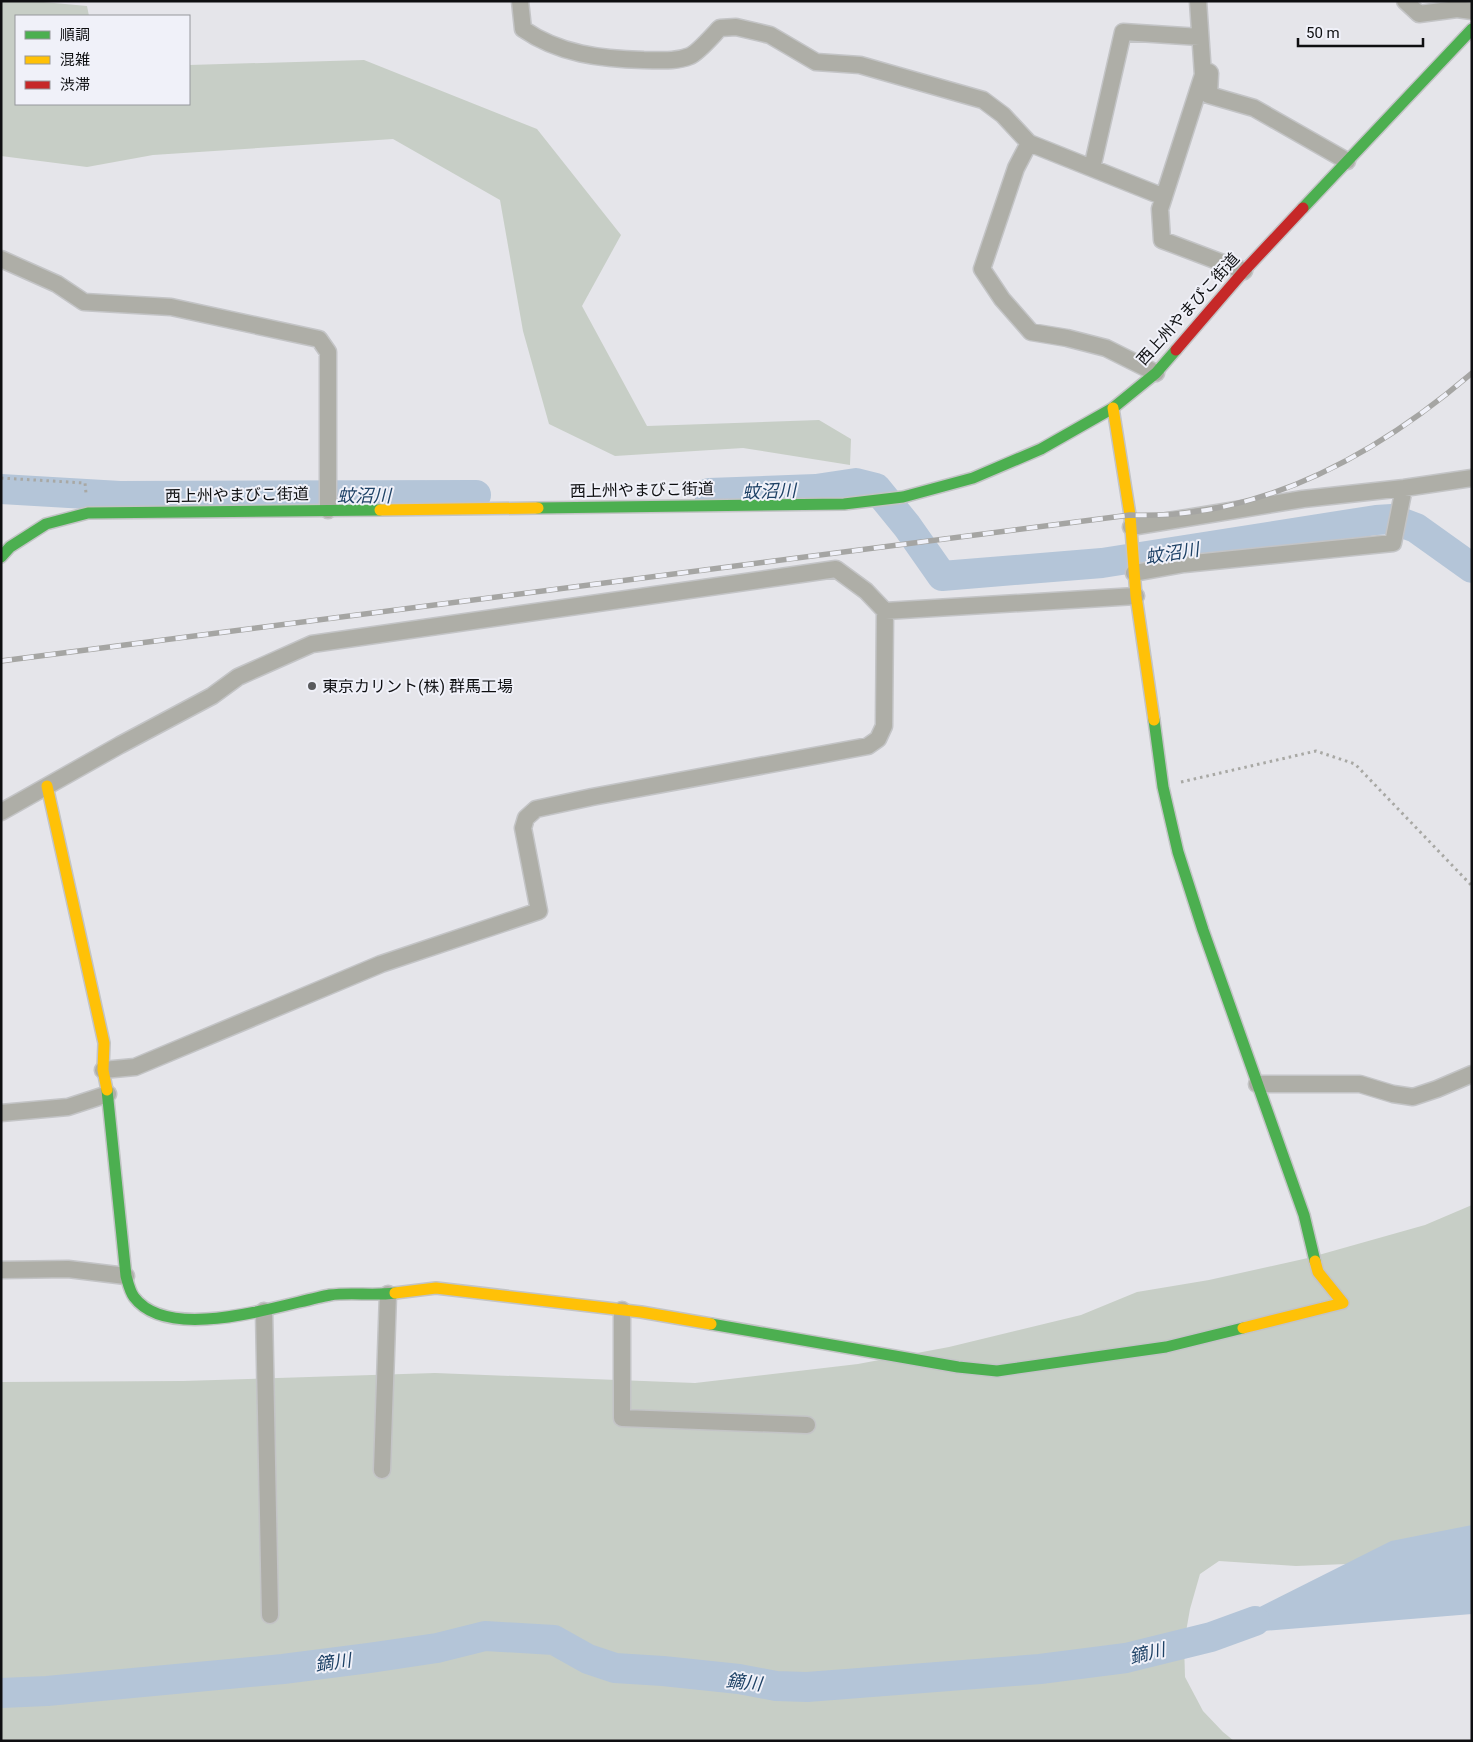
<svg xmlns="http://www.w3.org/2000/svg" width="1473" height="1742" viewBox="0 0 1473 1742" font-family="Roboto,'Noto Sans JP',sans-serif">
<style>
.green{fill:#c7cec6}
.water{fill:#b4c5d8}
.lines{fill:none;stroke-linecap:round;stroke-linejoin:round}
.river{stroke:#b4c5d8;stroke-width:30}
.street-casing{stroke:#c3c4c6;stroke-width:19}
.fast-casing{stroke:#c3c4c6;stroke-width:14}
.slow-casing{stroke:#c3c4c6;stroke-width:14}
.jam-casing{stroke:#c3c4c6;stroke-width:14}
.path{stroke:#a8a8a4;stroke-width:3;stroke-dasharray:2.5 4;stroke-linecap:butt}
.street{stroke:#aeaea7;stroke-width:16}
.fast{stroke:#4caf50;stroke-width:11}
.slow{stroke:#ffc107;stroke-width:11}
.jam{stroke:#c62828;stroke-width:11}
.rail-casing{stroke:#a5a5a3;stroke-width:5.5}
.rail{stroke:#f0f1f9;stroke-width:4;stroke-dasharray:11;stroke-linecap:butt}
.poi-dot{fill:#595a5d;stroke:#f0f1f9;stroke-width:2}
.labels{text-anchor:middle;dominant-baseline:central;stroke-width:4;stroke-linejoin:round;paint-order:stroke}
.street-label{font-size:16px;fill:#0e0f11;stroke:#f0f1f9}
.poi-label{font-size:16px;fill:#0e0f11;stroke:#f0f1f9;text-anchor:start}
.water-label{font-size:18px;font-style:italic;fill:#1e4266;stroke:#f0f1f9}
</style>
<rect width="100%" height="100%" fill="#e5e5ea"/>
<path class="green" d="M 1,1 L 32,1 L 87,6 L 89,16 L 16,16 L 16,104 L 189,104 L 189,65 L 364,60 L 537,129 L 621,235 L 582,306 L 647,426 L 819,420 L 851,439 L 850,465 L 743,448 L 615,456 L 549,424 L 523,331 L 500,200 L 393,139 L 153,155 L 87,167 L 1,156 Z
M 1472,1205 L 1472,1554 L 1347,1564 L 1296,1566 L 1219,1561 L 1200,1574 L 1190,1609 L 1184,1643 L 1185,1677 L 1203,1711 L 1223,1732 L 1234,1741 L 1,1741 L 1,1382 L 183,1381 L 435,1373 L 695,1383 L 858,1364 L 949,1347 L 1081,1315 L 1137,1292 L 1209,1280 L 1308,1258 L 1425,1225 Z"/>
<path class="water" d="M 1472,1525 L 1472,1614 L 1202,1636 L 1391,1541 Z"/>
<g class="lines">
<path class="river" d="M 1,489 L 120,496 L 476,495
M 709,493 L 816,489 L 856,483 L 876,488 L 907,526 L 942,576 L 1102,563 L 1376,520 L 1392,519 L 1416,528 L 1472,568
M 1,1693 L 47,1691 L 283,1669 L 369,1658 L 437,1648 L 485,1636 L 554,1640 L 588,1659 L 615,1668 L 663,1671 L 739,1679 L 776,1686 L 807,1687 L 1040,1669 L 1126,1658 L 1211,1637 L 1255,1621"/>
<defs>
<path id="street" d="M 520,1 L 523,29 C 559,54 601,59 644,60 C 660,60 675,62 690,56 C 699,52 713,35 720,28 L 736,27 L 770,35 L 816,62 L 860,65 L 983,100 L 1003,115 L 1029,143 L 1164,197
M 1198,1 L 1203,75 L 1160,209 L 1162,240 L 1244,271
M 1405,1 L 1419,14 L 1457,9 L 1472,11
M 1209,72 L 1210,73 L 1209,95 L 1254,108 L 1347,161
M 1029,143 L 1016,168 L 982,269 L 1002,299 L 1031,332 L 1067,338 L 1106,348 L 1156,373
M 1092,168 L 1123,32 L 1200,37
M 1,259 L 57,284 L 84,302 L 171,307 L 319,339 L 328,352 L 328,510
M 1131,527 L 1303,499 L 1404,488 L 1472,478
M 1134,573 L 1184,564 L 1393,543 L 1404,488
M 885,611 L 1136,596
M 1,812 L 120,745 L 212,696 L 238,677 L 312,644 L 836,569 L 866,591 L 885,611 L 884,726 L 878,739 L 868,746 L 592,797 L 536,809 L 526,818 L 523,828 L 539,911 L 381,964 L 135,1067 L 103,1070
M 1257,1084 L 1360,1084 L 1393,1094 L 1413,1097 L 1437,1089 L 1472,1074
M 1,1113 L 68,1107 L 108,1094
M 1,1270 L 68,1269 L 126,1276
M 622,1310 L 622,1418 L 807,1425
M 264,1311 L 270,1615
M 382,1470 L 388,1294"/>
<path id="fast" d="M 1303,208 L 1472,29
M 538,508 L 844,504 L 903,497 L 973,478 L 1041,449 L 1113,408 L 1156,373 L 1176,350
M 1,557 L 10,547 L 46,524 L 88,513 L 380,510
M 1154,720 L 1163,787 L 1178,852 L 1203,930 L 1304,1215 L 1315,1261
M 107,1090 L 126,1276 C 128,1283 130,1292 134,1297 C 169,1344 282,1304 330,1295 C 351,1292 373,1296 395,1293
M 711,1324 L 958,1367 L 997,1371 L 1166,1347 L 1243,1328"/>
<path id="slow" d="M 1113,408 L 1130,515 L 1136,596 L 1154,720
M 380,510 L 538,508
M 47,786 L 104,1043 L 103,1070 L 107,1090
M 395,1293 L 436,1288 L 641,1312 L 711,1324
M 1243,1328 L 1343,1303 L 1318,1272 L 1315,1261"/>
<path id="jam" d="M 1176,350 L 1244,271 L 1303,208"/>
</defs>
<use href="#street" class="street-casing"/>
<use href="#fast" class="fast-casing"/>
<use href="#slow" class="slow-casing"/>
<use href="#jam" class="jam-casing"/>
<path class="path" d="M 1,478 L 85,483 L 86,493
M 1181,782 L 1316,751 L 1355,764 L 1472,886"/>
<use href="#street" class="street"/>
<use href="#fast" class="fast"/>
<use href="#slow" class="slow"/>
<use href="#jam" class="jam"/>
<defs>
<path id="rail" d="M 1,661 L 1130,515 C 1260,520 1376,455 1472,373"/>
</defs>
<use href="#rail" class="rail-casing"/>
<use href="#rail" class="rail"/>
</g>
<circle class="poi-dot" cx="312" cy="686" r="5"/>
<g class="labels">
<g class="street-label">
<text transform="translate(1188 309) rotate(-48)">西上州やまびこ街道</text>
<text transform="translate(642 490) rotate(-1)">西上州やまびこ街道</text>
<text transform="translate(237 495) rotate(-1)">西上州やまびこ街道</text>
</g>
<g class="poi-label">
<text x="322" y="686">東京カリント(株) 群馬工場</text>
</g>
<g class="water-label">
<text transform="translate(769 491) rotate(-2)">蚊沼川</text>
<text x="364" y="495">蚊沼川</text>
<text transform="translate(1172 553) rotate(-9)">蚊沼川</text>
<text transform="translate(1147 1653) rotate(-13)">鏑川</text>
<text transform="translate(333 1662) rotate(-8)">鏑川</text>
<text transform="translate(744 1682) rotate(6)">鏑川</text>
</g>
</g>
<rect width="1473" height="1742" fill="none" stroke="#0e0f11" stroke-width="5"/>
<rect x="15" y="15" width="175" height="90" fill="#f0f1f9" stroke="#96979c"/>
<rect x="25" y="31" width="25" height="8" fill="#4caf50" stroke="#96979c"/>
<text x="60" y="40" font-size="15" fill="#0e0f11">順調</text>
<rect x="25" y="56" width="25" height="8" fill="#ffc107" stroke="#96979c"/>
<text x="60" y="65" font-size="15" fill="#0e0f11">混雑</text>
<rect x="25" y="81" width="25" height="8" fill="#c62828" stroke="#96979c"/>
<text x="60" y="90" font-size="15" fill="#0e0f11">渋滞</text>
<path d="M1298 38v8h125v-8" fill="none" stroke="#0e0f11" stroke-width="2.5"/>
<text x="1306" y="38" font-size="15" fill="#0e0f11" stroke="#f0f1f9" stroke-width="4" paint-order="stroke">50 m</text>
</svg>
